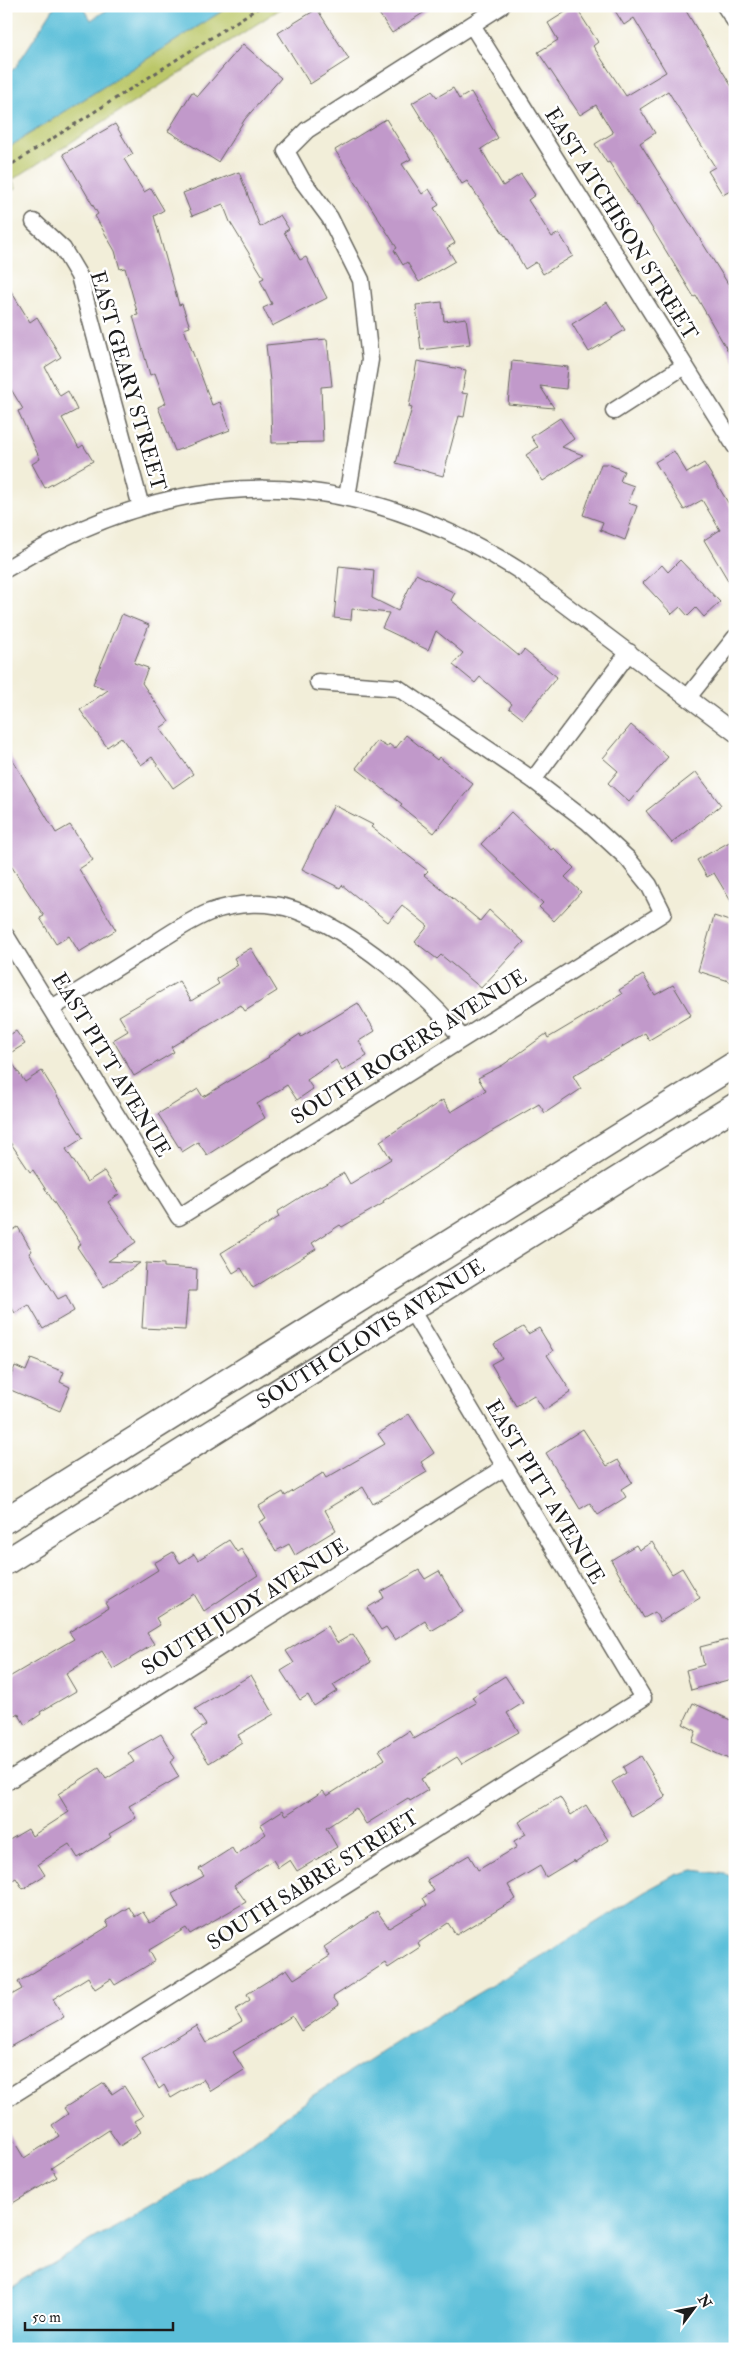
<svg xmlns="http://www.w3.org/2000/svg" width="741" height="2355" viewBox="0 0 741 2355" font-family="'IM FELL Double Pica',serif">
<style>
.green{fill:#bbc769;stroke:#6c7242}
.water{fill:#5bbfd9;stroke:#3c6e7a}
.building{fill:#c199ca}
.lines{fill:none;stroke-linecap:round;stroke-linejoin:round}
.street-casing{stroke:#67665e;stroke-width:19}
.primary-casing{stroke:#67665e;stroke-width:28}
.path{stroke:#67665e;stroke-width:3;stroke-dasharray:4 4;stroke-linecap:butt}
.street{stroke:#fff;stroke-width:16}
.primary{stroke:#fff;stroke-width:25}
.labels{text-anchor:middle;dominant-baseline:central;stroke-width:5;stroke-linejoin:round;paint-order:stroke}
.street-label{font-size:21px;fill:#1c1c1c;stroke:#fff}
</style>
<rect width="100%" height="100%" fill="#fff"/>
<filter id="ink" filterUnits="userSpaceOnUse"><feTurbulence type="fractalNoise" baseFrequency=".02" numOctaves="2"/><feDisplacementMap in="SourceGraphic" scale="10" xChannelSelector="R" yChannelSelector="G"/><feConvolveMatrix kernelMatrix="1 2 1 2 8 2 1 2 1" color-interpolation-filters="sRGB"/></filter>
<filter id="wash" filterUnits="userSpaceOnUse"><feTurbulence type="fractalNoise" baseFrequency=".0096" numOctaves="4" result="noise"/><feDisplacementMap in="SourceGraphic" scale="20" xChannelSelector="R" yChannelSelector="G"/><feGaussianBlur stdDeviation="1.12" result="paint"/><feColorMatrix in="noise" values="0 0 0 0 0 0 0 0 0 0 0 0 0 0 0 0 0 1.4 0 .05"/><feComposite in="paint" operator="in"/></filter>
<g filter="url(#wash)">
<rect width="100%" height="100%" fill="#f2eed9"/>
<path class="green" d="M 230,6 L 285,6 L 12,180 L 16,188 L 6,195 L 6,149 Z"/>
<path class="water" d="M 55,6 L 83,6 L 91,20 L 113,6 L 230,6 L 6,149 L 6,74 L 15,68 Z
M 694,1870 L 725,1874 L 735,1878 L 735,2349 L 6,2349 L 6,2289 L 184,2187 L 249,2144 L 312,2096 L 412,2032 L 557,1947 L 651,1888 L 675,1875 Z"/>
<g id="blocks">
<path class="building" d="M 374,6 L 434,6 L 392,33 Z
M 575,6 L 598,42 L 593,46 L 626,96 L 666,72 L 634,18 L 624,25 L 612,6 L 683,6 L 735,92 L 735,188 L 723,195 L 708,171 L 715,167 L 668,91 L 640,109 L 655,133 L 640,143 L 735,295 L 735,363 L 696,296 L 694,297 L 638,205 L 637,206 L 609,162 L 607,163 L 595,144 L 613,133 L 596,105 L 580,115 L 538,52 L 558,40 L 548,23 Z
M 317,9 L 349,59 L 310,84 L 278,33 Z
M 243,44 L 281,78 L 245,119 L 218,162 L 168,131 L 192,92 L 198,96 Z
M 453,88 L 459,99 L 471,92 L 498,138 L 481,149 L 503,186 L 521,174 L 535,195 L 528,200 L 552,237 L 559,233 L 573,256 L 543,274 L 536,262 L 525,269 L 506,235 L 505,236 L 467,181 L 462,184 L 412,103 L 432,91 L 437,97 Z
M 386,119 L 411,159 L 402,164 L 422,194 L 429,189 L 439,205 L 434,208 L 455,243 L 447,248 L 455,261 L 419,282 L 407,262 L 403,265 L 394,250 L 397,248 L 335,150 Z
M 115,124 L 133,154 L 124,159 L 144,192 L 151,188 L 164,210 L 154,216 L 179,305 L 182,304 L 190,327 L 184,329 L 212,405 L 220,402 L 230,430 L 175,451 L 158,407 L 166,403 L 155,373 L 150,375 L 133,316 L 138,315 L 125,268 L 120,269 L 115,251 L 95,216 L 98,214 L 63,154 Z
M 239,172 L 260,227 L 280,215 L 289,229 L 284,232 L 300,260 L 306,257 L 327,298 L 272,326 L 263,308 L 272,304 L 260,280 L 264,278 L 230,222 L 223,204 L 192,216 L 183,193 Z
M 6,283 L 30,322 L 37,317 L 61,357 L 45,367 L 60,396 L 68,391 L 77,410 L 62,418 L 79,448 L 83,445 L 93,461 L 45,488 L 32,464 L 40,459 L 18,411 L 23,409 L 6,381 Z
M 442,302 L 444,321 L 466,318 L 470,344 L 421,350 L 416,305 Z
M 607,302 L 625,330 L 589,352 L 572,324 Z
M 327,339 L 332,386 L 321,387 L 323,442 L 272,443 L 270,381 L 266,345 Z
M 417,361 L 466,370 L 462,393 L 468,394 L 464,417 L 459,416 L 443,476 L 396,463 L 412,408 L 409,407 Z
M 512,361 L 568,367 L 566,389 L 540,386 L 554,408 L 508,404 Z
M 560,418 L 574,439 L 562,447 L 583,455 L 543,481 L 526,455 L 538,447 L 531,437 Z
M 674,451 L 687,473 L 704,463 L 735,514 L 735,592 L 704,540 L 720,530 L 702,500 L 684,510 L 655,462 Z
M 601,464 L 608,464 L 624,471 L 620,481 L 634,486 L 628,503 L 637,506 L 625,540 L 600,530 L 603,522 L 583,515 Z
M 680,560 L 720,602 L 704,617 L 696,608 L 688,616 L 680,607 L 672,614 L 643,583 L 662,565 L 668,572 Z
M 339,566 L 374,570 L 372,598 L 398,611 L 416,574 L 455,593 L 451,600 L 519,656 L 524,650 L 557,677 L 523,719 L 509,708 L 512,704 L 480,677 L 475,683 L 453,665 L 463,653 L 436,631 L 428,650 L 382,628 L 389,613 L 352,609 L 351,620 L 334,618 Z
M 122,614 L 149,625 L 134,663 L 148,668 L 142,683 L 169,722 L 160,728 L 193,774 L 173,788 L 152,757 L 141,765 L 121,737 L 107,747 L 80,710 L 108,690 L 93,684 Z
M 631,725 L 668,757 L 629,802 L 608,783 L 618,771 L 603,758 Z
M 406,735 L 437,760 L 439,757 L 473,784 L 434,833 L 400,806 L 402,804 L 356,768 L 377,741 L 387,747 L 389,744 L 395,749 Z
M 6,749 L 56,833 L 70,825 L 93,860 L 79,869 L 116,930 L 79,952 L 69,936 L 56,944 L 40,918 L 44,916 L 6,858 Z
M 696,772 L 721,805 L 672,843 L 646,811 Z
M 334,805 L 373,825 L 371,827 L 428,871 L 424,875 L 480,921 L 489,910 L 524,942 L 481,988 L 441,955 L 437,959 L 415,942 L 428,926 L 402,905 L 388,922 L 342,885 L 340,888 L 302,869 Z
M 511,812 L 551,850 L 554,848 L 574,868 L 565,877 L 581,892 L 554,921 L 539,907 L 543,903 L 481,844 Z
M 735,839 L 735,908 L 714,873 L 707,877 L 697,860 Z
M 714,916 L 735,923 L 735,983 L 698,971 Z
M 251,948 L 277,991 L 245,1011 L 241,1005 L 171,1047 L 174,1052 L 134,1076 L 113,1040 L 128,1031 L 119,1016 L 179,981 L 191,1001 L 219,984 L 216,979 L 238,965 L 234,958 Z
M 643,975 L 655,995 L 673,985 L 691,1015 L 649,1040 L 645,1033 L 573,1076 L 581,1089 L 545,1113 L 539,1104 L 489,1133 L 383,1201 L 384,1203 L 342,1227 L 340,1225 L 312,1243 L 316,1249 L 253,1288 L 241,1268 L 233,1273 L 221,1253 L 279,1217 L 277,1212 L 307,1193 L 344,1173 L 350,1184 L 391,1159 L 380,1141 L 443,1100 L 451,1112 L 486,1091 L 478,1078 L 503,1065 L 546,1034 L 548,1038 L 622,994 L 619,990 Z
M 358,1003 L 375,1031 L 359,1041 L 367,1056 L 342,1071 L 336,1060 L 307,1080 L 313,1089 L 297,1100 L 287,1085 L 257,1104 L 265,1118 L 207,1155 L 198,1142 L 182,1152 L 158,1114 L 198,1089 L 203,1097 L 269,1057 L 268,1056 L 300,1034 L 301,1037 Z
M 16,1031 L 25,1044 L 7,1055 L 25,1082 L 42,1071 L 83,1138 L 66,1149 L 87,1182 L 104,1171 L 119,1194 L 108,1202 L 136,1242 L 108,1261 L 140,1263 L 104,1287 L 77,1247 L 81,1244 L 33,1170 L 30,1172 L 6,1136 L 6,1037 Z
M 18,1227 L 32,1251 L 29,1253 L 58,1299 L 66,1295 L 74,1311 L 43,1329 L 29,1305 L 15,1313 L 6,1299 L 6,1234 Z
M 146,1263 L 164,1264 L 164,1267 L 197,1269 L 196,1291 L 188,1291 L 185,1330 L 142,1328 Z
M 523,1327 L 528,1334 L 539,1328 L 553,1351 L 547,1355 L 571,1392 L 544,1410 L 534,1395 L 516,1406 L 491,1364 L 502,1358 L 494,1344 Z
M 31,1359 L 64,1372 L 60,1382 L 70,1387 L 60,1411 L 6,1388 L 15,1366 L 26,1371 Z
M 409,1414 L 434,1453 L 421,1462 L 427,1472 L 373,1504 L 363,1487 L 325,1510 L 336,1530 L 295,1555 L 289,1544 L 276,1551 L 259,1522 L 266,1518 L 259,1506 L 283,1492 L 285,1496 L 323,1473 L 326,1478 L 385,1444 L 378,1434 Z
M 583,1429 L 607,1466 L 618,1460 L 632,1482 L 621,1489 L 626,1497 L 598,1515 L 590,1503 L 580,1509 L 546,1453 Z
M 229,1540 L 237,1552 L 241,1549 L 258,1575 L 204,1611 L 194,1594 L 156,1618 L 160,1625 L 147,1633 L 154,1644 L 113,1669 L 102,1651 L 66,1674 L 76,1691 L 40,1712 L 41,1714 L 25,1725 L 18,1713 L 6,1720 L 6,1679 L 74,1639 L 69,1632 L 108,1608 L 105,1603 L 158,1570 L 154,1563 L 173,1552 L 180,1563 L 194,1554 L 198,1560 Z
M 652,1542 L 672,1574 L 682,1568 L 700,1598 L 660,1622 L 655,1612 L 644,1618 L 611,1560 L 636,1545 L 639,1550 Z
M 419,1570 L 425,1579 L 439,1571 L 463,1612 L 431,1631 L 425,1621 L 395,1640 L 386,1627 L 381,1630 L 367,1608 L 384,1598 L 381,1592 Z
M 327,1626 L 337,1643 L 353,1634 L 371,1662 L 333,1685 L 337,1691 L 314,1706 L 308,1695 L 300,1700 L 281,1671 L 294,1663 L 286,1651 Z
M 731,1639 L 735,1651 L 735,1678 L 691,1690 L 686,1670 L 704,1665 L 700,1647 Z
M 251,1675 L 274,1714 L 238,1735 L 242,1742 L 209,1763 L 191,1735 L 206,1725 L 195,1709 Z
M 505,1676 L 523,1703 L 507,1713 L 519,1732 L 462,1764 L 457,1757 L 421,1779 L 428,1790 L 410,1801 L 408,1798 L 366,1824 L 356,1808 L 326,1828 L 337,1847 L 297,1871 L 290,1860 L 278,1868 L 273,1860 L 234,1885 L 246,1902 L 190,1934 L 186,1928 L 149,1950 L 155,1961 L 115,1985 L 111,1979 L 95,1989 L 88,1977 L 53,1999 L 64,2017 L 6,2049 L 6,1998 L 22,1989 L 18,1982 L 109,1926 L 106,1921 L 129,1907 L 135,1917 L 143,1912 L 150,1923 L 179,1907 L 172,1894 L 204,1876 L 199,1869 L 232,1848 L 236,1855 L 266,1834 L 260,1825 L 283,1810 L 286,1815 L 323,1791 L 327,1796 L 385,1759 L 379,1750 L 409,1731 L 414,1739 L 476,1703 L 472,1697 Z
M 693,1703 L 735,1722 L 735,1762 L 692,1742 L 696,1731 L 683,1724 Z
M 161,1734 L 175,1758 L 170,1762 L 179,1777 L 129,1806 L 136,1818 L 109,1834 L 111,1837 L 78,1858 L 69,1844 L 38,1864 L 45,1875 L 23,1889 L 16,1878 L 6,1884 L 6,1842 L 28,1829 L 32,1836 L 69,1812 L 58,1794 L 99,1768 L 106,1779 L 134,1762 L 128,1753 Z
M 641,1756 L 666,1797 L 632,1817 L 612,1782 L 626,1773 L 623,1767 Z
M 560,1797 L 571,1815 L 586,1805 L 608,1840 L 575,1862 L 574,1860 L 546,1877 L 540,1866 L 508,1885 L 516,1899 L 456,1935 L 448,1923 L 418,1943 L 420,1947 L 388,1968 L 385,1963 L 333,1997 L 339,2005 L 301,2031 L 292,2016 L 233,2052 L 244,2070 L 211,2091 L 203,2079 L 171,2098 L 164,2085 L 159,2089 L 142,2059 L 196,2026 L 206,2043 L 242,2022 L 235,2010 L 250,2000 L 247,1994 L 287,1969 L 294,1979 L 330,1956 L 324,1947 L 377,1911 L 389,1928 L 427,1905 L 423,1898 L 434,1891 L 427,1880 L 469,1855 L 478,1870 L 517,1847 L 514,1841 L 526,1834 L 519,1822 Z
M 104,2083 L 112,2094 L 124,2086 L 143,2116 L 134,2121 L 141,2132 L 120,2146 L 109,2130 L 51,2168 L 57,2177 L 6,2207 L 6,2128 L 24,2158 L 59,2136 L 52,2125 L 68,2114 L 64,2108 Z"/>
</g>
</g>
<g filter="url(#ink)">
<use href="#blocks" fill-opacity="0" stroke="#67665e" stroke-width="1"/>
<g class="lines">
<defs>
<path id="street" d="M 725,6 L 735,21
M 472,25 L 735,446
M 34,222 L 63,249 L 79,276 L 141,507
M 614,411 L 684,366
M 347,497 L 370,360 L 361,280 L 330,218 L 302,180 L 286,151 L 307,130 L 501,6
M 6,569 C 182,462 345,461 520,571 L 735,733
M 689,696 L 735,638
M 533,780 L 629,652
M 6,936 L 179,1217 L 663,913 L 649,885 L 628,859 L 588,822 L 533,780 L 398,688 L 318,682
M 52,1008 C 84,988 116,968 148,948 C 168,935 188,921 210,912 C 237,902 269,901 295,910 C 355,932 422,989 462,1038
M 6,1782 L 505,1467
M 6,2099 L 643,1698 L 410,1308"/>
<g id="primary">
<path d="M 6,1520 L 735,1064"/>
<path id="s1" d="M 6,1562 L 735,1106"/>
</g>
</defs>
<use href="#street" class="street-casing"/>
<use href="#primary" class="primary-casing"/>
<path class="path" d="M 6,168 L 261,6"/>
<use href="#street" class="street"/>
<use href="#primary" class="primary"/>
</g>
</g>
<g class="labels">
<g class="street-label">
<text transform="translate(621 224) rotate(58)">EAST ATCHISON STREET</text>
<text transform="translate(128 381) rotate(74)">EAST GEARY STREET</text>
<text transform="translate(409 1047) rotate(-32)">SOUTH ROGERS AVENUE</text>
<text transform="translate(111 1065) rotate(59)">EAST PITT AVENUE</text>
<text stroke="none"><textPath href="#s1" startOffset="430">SOUTH CLOVIS AVENUE</textPath></text>
<text transform="translate(545 1492) rotate(59)">EAST PITT AVENUE</text>
<text transform="translate(245 1607) rotate(-32)">SOUTH JUDY AVENUE</text>
<text transform="translate(313 1880) rotate(-32)">SOUTH SABRE STREET</text>
</g>
</g>
<rect width="741" height="2355" fill="none" stroke="#fff" stroke-width="25"/>
<g transform="translate(694 2308) rotate(58)" stroke="#ffffff" stroke-width="4" paint-order="stroke">
<path d="M0-4L9 19L0 12L-9 19Z" fill="#1c1c1c"/>
<text y="-8" font-size="14" font-weight="bold" text-anchor="middle" fill="#1c1c1c">N</text>
</g>
<path d="M25 2322v8h148v-8" fill="none" stroke="#1c1c1c" stroke-width="2.5"/>
<text x="32" y="2322" font-size="15" fill="#1c1c1c" stroke="#ffffff" stroke-width="4" paint-order="stroke">50 m</text>
</svg>
